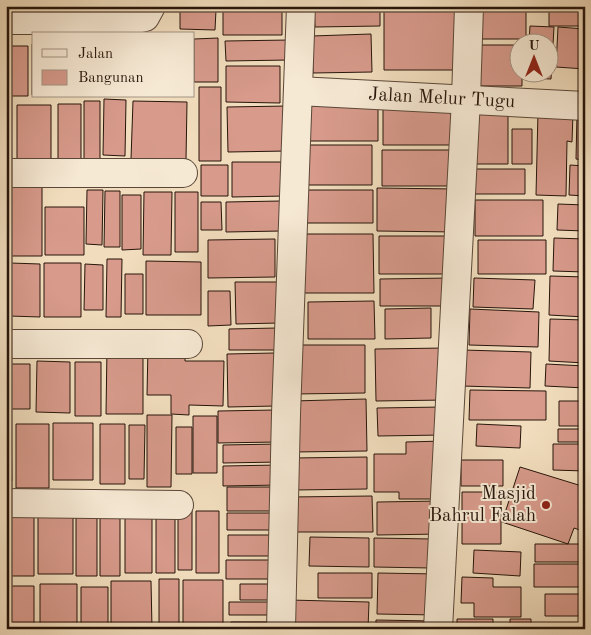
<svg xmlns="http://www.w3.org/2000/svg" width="591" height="635" viewBox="0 0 591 635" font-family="'Old Standard TT',serif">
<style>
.building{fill:#d79a8b;stroke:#27150b}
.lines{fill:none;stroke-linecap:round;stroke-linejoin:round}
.minor-casing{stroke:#5a4738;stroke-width:30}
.minor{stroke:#f6e9d4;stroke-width:28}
.poi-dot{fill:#8f2418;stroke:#f6e9d4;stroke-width:2}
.labels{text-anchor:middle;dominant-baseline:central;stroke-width:4;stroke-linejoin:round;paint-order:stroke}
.street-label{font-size:19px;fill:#27150b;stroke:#f6e9d4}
.poi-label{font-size:19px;fill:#27150b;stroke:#f6e9d4;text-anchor:end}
</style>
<rect width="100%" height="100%" fill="#f1ddbd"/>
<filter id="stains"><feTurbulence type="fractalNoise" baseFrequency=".004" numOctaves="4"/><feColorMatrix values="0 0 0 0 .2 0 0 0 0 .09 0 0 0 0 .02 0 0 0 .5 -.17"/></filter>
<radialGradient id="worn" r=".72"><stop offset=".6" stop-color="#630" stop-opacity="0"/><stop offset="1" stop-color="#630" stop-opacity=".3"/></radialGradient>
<path class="building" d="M 223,6 L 282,6 L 282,35 L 223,35 Z
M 314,6 L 380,6 L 380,26 L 315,27 Z
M 549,6 L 585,6 L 585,26 L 549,26 Z
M 180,9 L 216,10 L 215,30 L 180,29 Z
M 384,10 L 459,10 L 459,70 L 384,70 Z
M 477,10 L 526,10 L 526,39 L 477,39 Z
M 530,26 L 554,27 L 551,79 L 527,78 L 528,72 L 548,72 L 548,42 L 529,42 Z
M 558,27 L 585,29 L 585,69 L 556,67 Z
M 371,34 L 372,72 L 313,73 L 312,36 Z
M 218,38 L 218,82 L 194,82 L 194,39 Z
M 289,40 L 289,60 L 226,61 L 225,41 Z
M 32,44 L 34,44 L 34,95 L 32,95 Z
M 476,45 L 518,45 L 518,72 L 522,72 L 522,86 L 476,86 Z
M 8,46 L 28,46 L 28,96 L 8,96 Z
M 226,66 L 280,66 L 280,103 L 226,102 Z
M 199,87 L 221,87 L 221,161 L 199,161 Z
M 104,99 L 126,100 L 125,156 L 103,155 Z
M 84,101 L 100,101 L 100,161 L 84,161 Z
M 133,101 L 187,102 L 186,160 L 131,159 Z
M 303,102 L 378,102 L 378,141 L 303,141 Z
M 58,104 L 81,104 L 81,162 L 58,162 Z
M 17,105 L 51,105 L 51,162 L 17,163 Z
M 287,106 L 288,151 L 228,152 L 227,107 Z
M 383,106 L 456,106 L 456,145 L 383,145 Z
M 6,111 L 8,111 L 7,154 L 6,154 Z
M 538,112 L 573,113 L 572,142 L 567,141 L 566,196 L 536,195 Z
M 473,113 L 508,113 L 508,164 L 473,164 Z
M 577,114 L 585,114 L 585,160 L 576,159 Z
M 512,129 L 532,129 L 532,164 L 512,164 Z
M 298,145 L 372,145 L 372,185 L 298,185 Z
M 382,150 L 454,150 L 454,186 L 382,186 Z
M 232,162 L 285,162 L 286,196 L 232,197 Z
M 201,165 L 228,165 L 228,196 L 201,196 Z
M 570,165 L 585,166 L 585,196 L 569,195 Z
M 473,169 L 525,169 L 525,194 L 473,194 Z
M 11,186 L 42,186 L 42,256 L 10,256 Z
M 377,188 L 457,189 L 456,232 L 377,231 Z
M 6,189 L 9,189 L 9,259 L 6,259 Z
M 87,190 L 103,190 L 102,245 L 86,244 Z
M 298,190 L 373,190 L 373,223 L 298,223 Z
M 105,191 L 120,191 L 120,247 L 104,247 Z
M 144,192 L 172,192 L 171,255 L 143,255 Z
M 175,192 L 198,192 L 198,252 L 175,252 Z
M 122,195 L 141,195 L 141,249 L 122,250 Z
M 475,200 L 543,200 L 543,236 L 475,236 Z
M 281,201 L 282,231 L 226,232 L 226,202 Z
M 201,202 L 221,202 L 222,230 L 201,230 Z
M 558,204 L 585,205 L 585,231 L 557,230 Z
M 45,207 L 84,207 L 84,255 L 45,255 Z
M 301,234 L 373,234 L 374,293 L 302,293 Z
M 379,236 L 456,236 L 457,274 L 379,274 Z
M 554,238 L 585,239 L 585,272 L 553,271 Z
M 275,239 L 275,277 L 208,278 L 208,240 Z
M 478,240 L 546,240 L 546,274 L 478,274 Z
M 107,259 L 122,259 L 121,317 L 106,317 Z
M 146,261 L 201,262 L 201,315 L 146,315 Z
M 10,263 L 40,264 L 40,317 L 9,316 Z
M 44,263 L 81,263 L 81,317 L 44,317 Z
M 85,264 L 103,265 L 103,310 L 84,310 Z
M 125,274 L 143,274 L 143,314 L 125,314 Z
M 550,276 L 585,277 L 585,317 L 549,315 Z
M 451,278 L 451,306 L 380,306 L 380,279 Z
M 474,278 L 535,280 L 533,309 L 473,307 Z
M 235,282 L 278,282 L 279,323 L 236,324 Z
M 208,291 L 230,291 L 231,325 L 208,326 Z
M 374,301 L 375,339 L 308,339 L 308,302 Z
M 431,308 L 431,338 L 385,339 L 385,309 Z
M 470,309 L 539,312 L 538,347 L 469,345 Z
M 550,319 L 585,320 L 585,363 L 549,361 Z
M 278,328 L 278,350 L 229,350 L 229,329 Z
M 294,345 L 365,345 L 365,393 L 294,394 Z
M 148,347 L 185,347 L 185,361 L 224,361 L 223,406 L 189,405 L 189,415 L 171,414 L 171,395 L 147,395 Z
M 107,348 L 143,348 L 143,414 L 106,414 Z
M 445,348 L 446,400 L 376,401 L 375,349 Z
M 463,350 L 531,352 L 530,388 L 462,386 Z
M 275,353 L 276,406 L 228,407 L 227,354 Z
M 37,361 L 70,362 L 70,413 L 36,412 Z
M 75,362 L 101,362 L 101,416 L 75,416 Z
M 6,364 L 30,364 L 30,409 L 6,409 Z
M 546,364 L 585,366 L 585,388 L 545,386 Z
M 470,390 L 546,391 L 546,420 L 469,420 Z
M 366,399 L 367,451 L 294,452 L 293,401 Z
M 559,401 L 585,401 L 585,426 L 559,426 Z
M 443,407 L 443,435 L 378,436 L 377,408 Z
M 276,410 L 277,442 L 218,443 L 218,411 Z
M 147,415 L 172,415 L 171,487 L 147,487 Z
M 193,416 L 217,416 L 217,473 L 193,473 Z
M 6,421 L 11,421 L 12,481 L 6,481 Z
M 53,423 L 93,423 L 93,480 L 53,480 Z
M 16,424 L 49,424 L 49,488 L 16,488 Z
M 100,424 L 125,424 L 125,484 L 100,484 Z
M 477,424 L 521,426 L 520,448 L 476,446 Z
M 129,425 L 145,425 L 144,479 L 129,479 Z
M 176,427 L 192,427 L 192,474 L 176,474 Z
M 558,429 L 585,429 L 585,442 L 558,442 Z
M 444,441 L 440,499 L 399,499 L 399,492 L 374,492 L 374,454 L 406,454 L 406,442 Z
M 280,444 L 280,462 L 223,463 L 223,445 Z
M 553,444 L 585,444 L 585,471 L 553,470 Z
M 367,457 L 367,489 L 294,490 L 293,458 Z
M 461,460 L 503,460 L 503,486 L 461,486 Z
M 281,465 L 281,485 L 223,486 L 223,466 Z
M 520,467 L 585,487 L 585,532 L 574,528 L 568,544 L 502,522 Z
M 227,487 L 276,487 L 276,511 L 227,511 Z
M 462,492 L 501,492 L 501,544 L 462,544 Z
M 372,496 L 373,532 L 290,532 L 290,497 Z
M 442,501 L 442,534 L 377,535 L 377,502 Z
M 178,509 L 192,509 L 192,570 L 178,570 Z
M 76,511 L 97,511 L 97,576 L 76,576 Z
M 156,511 L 175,511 L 175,573 L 156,573 Z
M 196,511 L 219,511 L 219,573 L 196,573 Z
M 38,512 L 73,512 L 73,574 L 38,574 Z
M 100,512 L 120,512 L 120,576 L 100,576 Z
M 125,512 L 152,512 L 152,573 L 125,573 Z
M 7,513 L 34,513 L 34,576 L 7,576 Z
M 227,513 L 278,513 L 278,530 L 227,530 Z
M 228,535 L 278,535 L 278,556 L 228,556 Z
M 310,537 L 369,538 L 369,567 L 309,566 Z
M 374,538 L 432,539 L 431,568 L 374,567 Z
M 535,544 L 585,544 L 585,562 L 535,562 Z
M 474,550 L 521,552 L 520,576 L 473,573 Z
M 226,560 L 278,560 L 278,579 L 226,579 Z
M 534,564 L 585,564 L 585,587 L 534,587 Z
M 318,573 L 372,573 L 372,598 L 318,598 Z
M 378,573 L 437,574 L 437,615 L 377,614 Z
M 462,577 L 493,578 L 493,587 L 521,587 L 521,617 L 474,617 L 474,603 L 461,603 Z
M 159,579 L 179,579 L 179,629 L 159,629 Z
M 183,580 L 223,580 L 223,629 L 183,629 Z
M 111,581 L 151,581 L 152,629 L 111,629 Z
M 40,584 L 77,584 L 77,629 L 40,629 Z
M 240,584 L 281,584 L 281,600 L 240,600 Z
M 6,586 L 34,586 L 34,629 L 6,629 Z
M 81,587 L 108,587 L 108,629 L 81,629 Z
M 545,594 L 585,594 L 585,616 L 545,616 Z
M 289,600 L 369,602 L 368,629 L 288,629 Z
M 229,602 L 276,602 L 276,615 L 229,615 Z
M 457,619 L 493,619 L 493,629 L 457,629 Z
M 510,619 L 531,619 L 531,629 L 510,629 Z
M 376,620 L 433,621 L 433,629 L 376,629 Z
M 231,622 L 275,622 L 275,629 L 231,629 Z
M 537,624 L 585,624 L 585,629 L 537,629 Z"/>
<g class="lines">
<defs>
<g id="minor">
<path d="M 6,20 L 131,20 L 145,17 L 151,6"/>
<path id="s1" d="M 298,91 L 585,106"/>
<path d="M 6,173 L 183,173"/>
<path d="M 6,344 L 188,344"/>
<path d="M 6,503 L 179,505"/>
<path d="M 281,629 L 286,414 L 301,6"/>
<path d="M 438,629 L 466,99 L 469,6"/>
</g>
</defs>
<use href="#minor" class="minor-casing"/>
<use href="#minor" class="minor"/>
</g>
<circle class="poi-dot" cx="546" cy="505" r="5"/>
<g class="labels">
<g class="street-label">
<text stroke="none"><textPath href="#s1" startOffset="144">Jalan Melur Tugu</textPath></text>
</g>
<g class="poi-label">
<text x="536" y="494">Masjid<tspan x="536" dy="22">Bahrul Falah</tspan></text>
</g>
</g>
<rect width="591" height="635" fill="none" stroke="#f1ddbd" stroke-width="25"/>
<rect x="8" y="8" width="576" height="620" fill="none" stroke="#27150b" stroke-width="2.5"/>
<rect x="12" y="12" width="566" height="610" fill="none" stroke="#27150b"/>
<rect x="32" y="32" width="162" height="65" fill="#f6e9d4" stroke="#a39484"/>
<rect x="42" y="49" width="25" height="8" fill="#f6e9d4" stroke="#a39484"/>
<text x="78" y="58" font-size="15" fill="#27150b">Jalan</text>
<rect x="42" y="70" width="25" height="15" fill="#d79a8b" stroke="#a39484"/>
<text x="78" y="82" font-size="15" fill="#27150b">Bangunan</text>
<g transform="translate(534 58)"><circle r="24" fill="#f6e9d4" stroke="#a39484"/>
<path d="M0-4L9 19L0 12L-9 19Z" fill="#8f2418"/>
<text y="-8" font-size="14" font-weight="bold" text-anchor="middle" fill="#27150b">U</text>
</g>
<rect width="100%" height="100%" filter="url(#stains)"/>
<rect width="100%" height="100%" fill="url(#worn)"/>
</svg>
